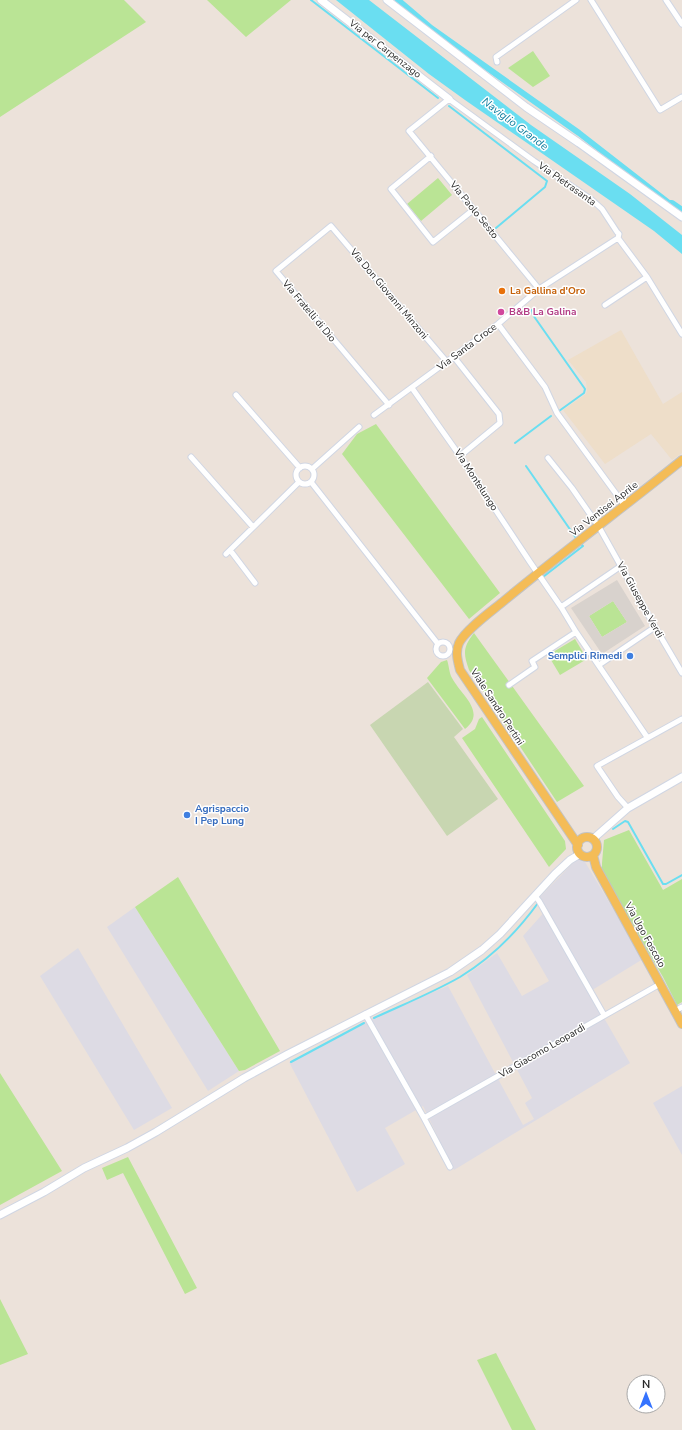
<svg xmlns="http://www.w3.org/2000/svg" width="682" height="1430" viewBox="0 0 682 1430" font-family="'Nunito Sans',sans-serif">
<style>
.industrial{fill:#dddbe4}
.education{fill:#eedec9}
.green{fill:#bae495}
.cemetery{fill:#c8d6b1}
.plaza{fill:#d8d2cd;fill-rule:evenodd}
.water{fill:#6adef1}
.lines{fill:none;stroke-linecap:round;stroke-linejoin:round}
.stream{stroke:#6adef1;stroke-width:2}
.canal{stroke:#6adef1;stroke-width:6}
.street-casing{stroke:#d0d6e3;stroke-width:7}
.secondary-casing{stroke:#d0d6e3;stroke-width:9}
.primary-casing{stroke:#c3c3c3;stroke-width:10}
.street{stroke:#fff;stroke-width:5}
.secondary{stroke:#fff;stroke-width:7}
.primary{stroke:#f4bc57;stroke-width:8}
.food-dot{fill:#e8710a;stroke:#fff;stroke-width:1.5}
.hotel-dot{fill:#d1479c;stroke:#fff;stroke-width:1.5}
.shop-dot{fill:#3f7fe0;stroke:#fff;stroke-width:1.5}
.labels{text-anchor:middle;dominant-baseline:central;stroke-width:3;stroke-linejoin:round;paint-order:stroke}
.street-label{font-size:10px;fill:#292929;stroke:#fff}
.food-label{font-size:10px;font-weight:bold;fill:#c56008;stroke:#fff;text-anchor:start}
.hotel-label{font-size:10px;font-weight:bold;fill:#b23c85;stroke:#fff;text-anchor:start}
.shop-label{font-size:10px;font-weight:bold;fill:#366cbe;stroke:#fff;text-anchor:end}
.water-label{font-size:11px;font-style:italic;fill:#0a7c9d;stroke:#fff}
</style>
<rect width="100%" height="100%" fill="#ece2da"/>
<path class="industrial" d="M 579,857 L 585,862 L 643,959 L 589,992 L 630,1063 L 454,1170 L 423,1106 L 385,1128 L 405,1164 L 357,1192 L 289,1062 L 376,1016 L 448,986 L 523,1125 L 534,1119 L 525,1103 L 532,1098 L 467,975 L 497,953 L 522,996 L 549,981 L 523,936 L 547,909 L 540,897 Z
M 135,907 L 239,1071 L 208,1091 L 107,927 Z
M 78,948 L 172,1108 L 134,1130 L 40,976 Z
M 682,1086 L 682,1155 L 653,1103 Z"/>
<path class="education" d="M 621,330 L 663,404 L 682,392 L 682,453 L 672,460 L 651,434 L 605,464 L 563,410 L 586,394 L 587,391 L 586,382 L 568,360 Z"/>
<path class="green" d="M 0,0 L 124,0 L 146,22 L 0,117 Z
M 207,0 L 291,0 L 246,37 Z
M 533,51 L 550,76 L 533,87 L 508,68 Z
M 438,178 L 452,195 L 421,221 L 407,204 Z
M 376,424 L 500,593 L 469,619 L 342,454 L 357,434 Z
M 613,601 L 627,622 L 602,637 L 589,616 Z
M 474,633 L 584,786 L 557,802 L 469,670 C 463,653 463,647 474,633 Z
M 575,639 L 587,659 L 560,675 L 548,655 Z
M 447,660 C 449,665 449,673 452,678 C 461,695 487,712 465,729 L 427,678 L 441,662 Z
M 482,717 L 565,841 L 566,849 L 549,867 L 462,738 L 475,729 L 479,719 Z
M 629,830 L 663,890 L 682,879 L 682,1002 L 677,1005 L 663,977 L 602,873 L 602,863 L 604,840 Z
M 178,877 L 280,1051 L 245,1070 L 239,1071 L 135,907 Z
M 0,1073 L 62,1171 L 0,1205 Z
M 128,1157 L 197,1288 L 185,1294 L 123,1173 L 107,1180 L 102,1168 Z
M 0,1299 L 28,1354 L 0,1365 Z
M 496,1353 L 536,1430 L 512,1430 L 477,1360 Z"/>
<path class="cemetery" d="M 428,682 L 463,729 L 454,737 L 498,799 L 447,836 L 370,725 Z"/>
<path class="plaza" d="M 617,580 L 645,626 L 602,654 L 571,608 ZM 613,601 L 627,622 L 602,637 L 589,616 Z"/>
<path class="water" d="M 336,0 L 369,0 L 531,125 L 630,194 L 682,235 L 682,254 L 654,231 L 465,100 L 429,74 Z"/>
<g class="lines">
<path class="stream" d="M 311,0 L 438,98
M 449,106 L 547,181 L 545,187 L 496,228
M 532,310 L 533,315 L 585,389 L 584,393 L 559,411
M 515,443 L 551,416
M 526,466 L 576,538
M 543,577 L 583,546 L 581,544
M 613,829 L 625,821 L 628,822 L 663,884 L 666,884 L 682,875
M 374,1018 C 402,1005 432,993 460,977 C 491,958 517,932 538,903
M 291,1062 L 364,1023"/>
<path class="canal" d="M 398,0 L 431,28 L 579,133 L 669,203 L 672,203 L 682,210"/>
<defs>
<path id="street" d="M 591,0 L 660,110 L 682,97
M 666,0 L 682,24
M 497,62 L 496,57 L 576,0
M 431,156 L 391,189 L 433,242 L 473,210
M 539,289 L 409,131 L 449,99 L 534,161 L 592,200 L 602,209 L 617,232 L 619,234 L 618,238 L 647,277 L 682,334
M 605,305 L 647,277
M 498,324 L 545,387 L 557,413 L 625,506
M 454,357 L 499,414 L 500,423 L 460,456
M 412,388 L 460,456 L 530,562 L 561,607 L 576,632 L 647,737
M 236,395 L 300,468
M 389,405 L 276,271 L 331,226 L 447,362
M 374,415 L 498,324 L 539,289 L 618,238
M 191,457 L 253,527
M 548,458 L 572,488 L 599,527 L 655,627 L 682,673
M296 475a9 9 0 1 1 18 0a9 9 0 1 1-18 0Z
M 312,469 L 359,427
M 311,482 L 438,644
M 230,550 L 255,583
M 226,554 L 299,482
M 561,607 L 621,566
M436 649a7 7 0 1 1 14 0a7 7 0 1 1-14 0Z
M 599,665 L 655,627
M 509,685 L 535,667 L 532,661 L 576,632
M 628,808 L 618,797 L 597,766 L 682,719
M 535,896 L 539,901 L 604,1015
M 675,1011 L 682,1007
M 365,1014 L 424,1118 L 450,1167
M 424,1118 L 660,984"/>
<path id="secondary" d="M 321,0 L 449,99
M 387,0 L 526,107 L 579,143 L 682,217
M 593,839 L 628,808 L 682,777
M 0,1215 L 44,1192 L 84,1168 L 127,1148 L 156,1132 L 244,1078 L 288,1054 L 450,972 L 482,950 L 500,934 L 555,874 L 570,860 L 580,854"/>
<path id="primary" d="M577 847a10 10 0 1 1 20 0a10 10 0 1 1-20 0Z
M 578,845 L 460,670 C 458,662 455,652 459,643 C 466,629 492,611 505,600 C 563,552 624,507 682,460
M 593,855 L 596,867 L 682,1024"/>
</defs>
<use href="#street" class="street-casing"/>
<use href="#secondary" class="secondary-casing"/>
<use href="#primary" class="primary-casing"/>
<use href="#street" class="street"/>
<use href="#secondary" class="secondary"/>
<use href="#primary" class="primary"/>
</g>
<circle class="food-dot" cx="502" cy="291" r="4"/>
<circle class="hotel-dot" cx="501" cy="312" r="4"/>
<g class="shop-dot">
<circle cx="630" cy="656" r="4"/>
<circle cx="187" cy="815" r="4"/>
</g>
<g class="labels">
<g class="street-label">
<text transform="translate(385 49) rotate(38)">Via per Carpenzago</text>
<text transform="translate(567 184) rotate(35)">Via Pietrasanta</text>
<text transform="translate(474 210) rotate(51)">Via Paolo Sesto</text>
<text transform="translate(389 294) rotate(50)">Via Don Giovanni Minzoni</text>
<text transform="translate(309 311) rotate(50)">Via Fratelli di Dio</text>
<text transform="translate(467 347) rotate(-37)">Via Santa Croce</text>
<text transform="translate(476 480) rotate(57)">Via Montelungo</text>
<text transform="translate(604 509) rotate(-38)">Via Ventisei Aprile</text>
<text transform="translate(640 600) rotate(61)">Via Giuseppe Verdi</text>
<text transform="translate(497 707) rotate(57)">Viale Sandro Pertini</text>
<text transform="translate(645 935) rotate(61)">Via Ugo Foscolo</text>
<text transform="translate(542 1051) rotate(-30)">Via Giacomo Leopardi</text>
</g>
<g class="food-label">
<text x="510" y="291">La Gallina d'Oro</text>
</g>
<g class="hotel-label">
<text x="509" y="312">B&amp;B La Galina</text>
</g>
<g class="shop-label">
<text x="622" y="656">Semplici Rimedi</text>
<text x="195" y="809" text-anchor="start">Agrispaccio<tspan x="195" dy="12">I Pep Lung</tspan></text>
</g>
<g class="water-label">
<text transform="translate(515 124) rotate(37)">Naviglio Grande</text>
</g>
</g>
<g transform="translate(646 1394)"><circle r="19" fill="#ffffff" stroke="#a9a9a9"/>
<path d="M0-3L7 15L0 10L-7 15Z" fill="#3573fe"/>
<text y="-6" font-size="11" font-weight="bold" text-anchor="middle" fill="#292929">N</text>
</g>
</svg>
